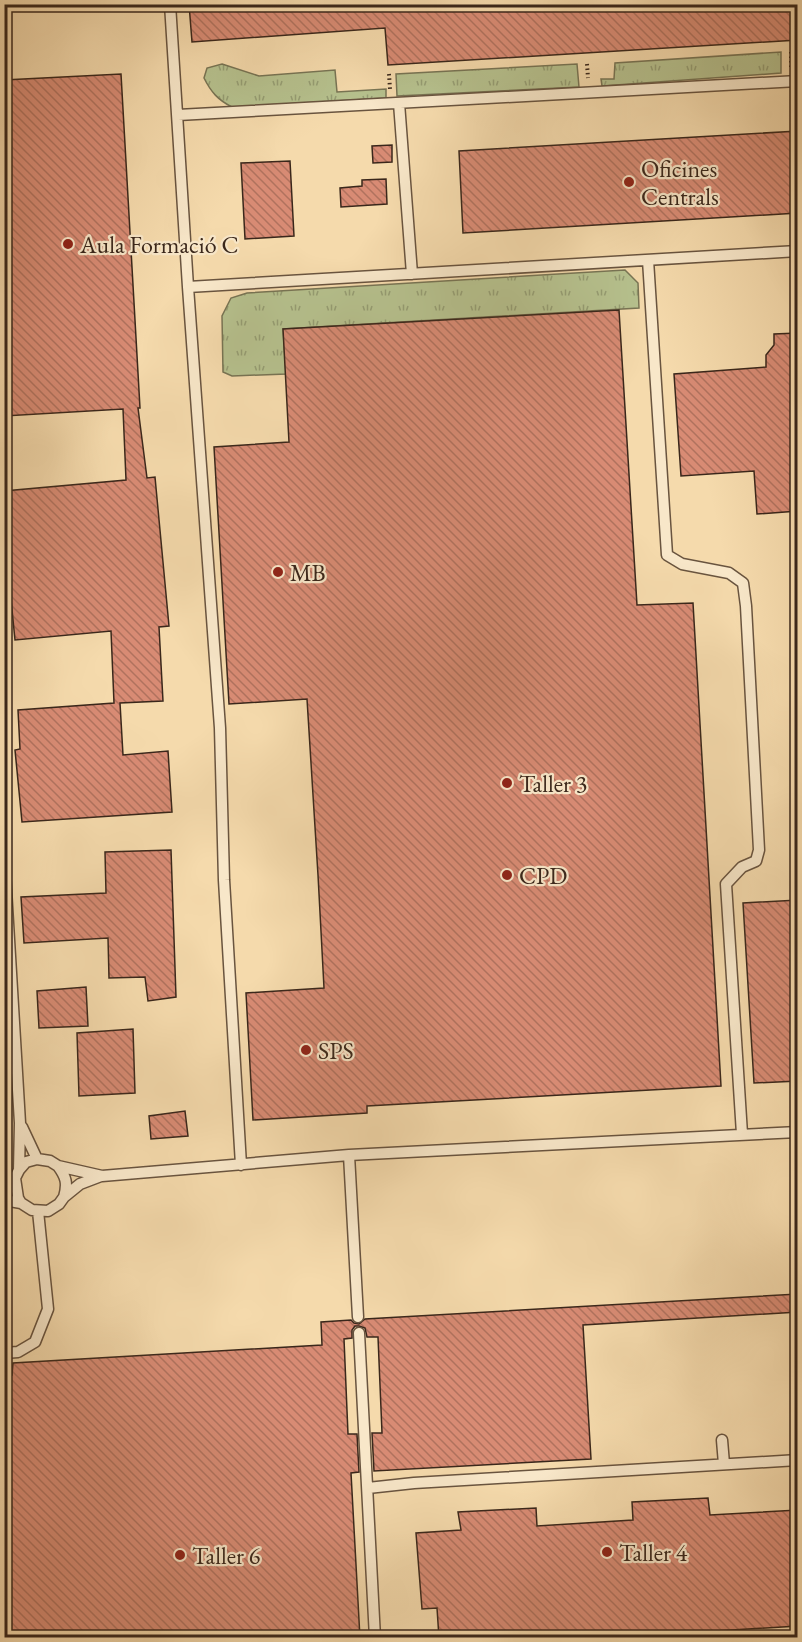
<svg xmlns="http://www.w3.org/2000/svg" width="802" height="1642" viewBox="0 0 802 1642" font-family="'EB Garamond',serif">
<style>
.grass{fill:url(#grass-tufts);stroke:#787454;stroke-width:1.5}
.building{fill:url(#building-back-hatch);stroke:#3a271b;stroke-width:1.5}
.lines{fill:none;stroke-linecap:round;stroke-linejoin:round}
.lane-casing{stroke:#69543f;stroke-width:13}
.path{stroke:#3a271b;stroke-width:4;stroke-dasharray:1.5 3;stroke-linecap:butt}
.lane{stroke:#f8e7c9;stroke-width:10}
.poi-dot{fill:#8f2418;stroke:#f8e7c9;stroke-width:2}
.labels{text-anchor:middle;dominant-baseline:central;stroke-width:4.5;stroke-linejoin:round;paint-order:stroke}
.poi-label{font-size:24px;fill:#3a271b;stroke:#f8e7c9;text-anchor:start}
</style>
<defs>
<pattern id="grass-tufts" width="24" height="20" patternUnits="userSpaceOnUse" patternTransform="scale(1.5)"><rect width="24" height="20" fill="#b6c18e"/><path d="M3 7l-1-3M5 7V3M7 7l1-3M15 17l-1-3M17 17v-4M19 17l1-3" fill="none" stroke="#959d73"/></pattern>
<pattern id="building-back-hatch" width="6" height="6" patternUnits="userSpaceOnUse" patternTransform="scale(1.5)"><rect width="6" height="6" fill="#d88b74"/><path d="M-1 5l2 2M0 0l6 6M5-1l2 2" fill="none" stroke="#b0725e"/></pattern>
</defs>
<rect width="100%" height="100%" fill="#f5daac"/>
<filter id="stains"><feTurbulence type="fractalNoise" baseFrequency=".00333" numOctaves="4"/><feColorMatrix values="0 0 0 0 .2 0 0 0 0 .09 0 0 0 0 .02 0 0 0 .5 -.17"/></filter>
<radialGradient id="worn" r=".72"><stop offset=".6" stop-color="#630" stop-opacity="0"/><stop offset="1" stop-color="#630" stop-opacity=".3"/></radialGradient>
<path class="grass" d="M 781,52 L 781,73 L 602,86 L 601,79 L 614,79 L 615,63 Z
M 222,64 L 259,76 L 335,70 L 337,92 L 386,89 L 386,98 L 232,107 C 218,100 211,92 204,78 L 207,68 Z
M 577,64 L 579,87 L 397,96 L 396,74 Z
M 625,270 L 638,283 L 639,308 L 283,329 L 286,374 L 232,376 L 223,372 L 222,316 L 231,298 L 247,293 Z"/>
<path class="building" d="M 189,4 L 798,4 L 798,40 L 388,65 L 385,28 L 192,42 Z
M 121,74 L 140,408 L 138,408 L 147,478 L 155,477 L 169,626 L 159,627 L 163,701 L 120,703 L 123,755 L 168,751 L 172,812 L 22,822 L 15,750 L 20,749 L 18,710 L 114,703 L 111,631 L 15,640 L 4,529 L 4,491 L 126,480 L 123,409 L 4,416 L 4,80 Z
M 798,131 L 798,213 L 463,233 L 459,151 Z
M 392,145 L 392,162 L 373,163 L 372,146 Z
M 290,161 L 294,236 L 245,239 L 241,163 Z
M 386,179 L 387,204 L 341,207 L 340,188 L 362,186 L 362,180 Z
M 619,310 L 637,605 L 693,603 L 721,1086 L 367,1106 L 367,1113 L 253,1120 L 246,993 L 324,988 L 318,875 L 307,699 L 229,704 L 214,447 L 289,442 L 283,329 Z
M 798,333 L 798,511 L 757,514 L 754,471 L 681,476 L 674,374 L 766,367 L 766,355 L 774,345 L 774,334 Z
M 171,850 L 176,997 L 148,1001 L 145,977 L 109,978 L 108,938 L 24,943 L 21,897 L 106,893 L 105,852 Z
M 798,900 L 798,1081 L 754,1083 L 743,903 Z
M 86,987 L 88,1026 L 39,1028 L 37,991 Z
M 133,1029 L 135,1093 L 79,1096 L 77,1033 Z
M 185,1111 L 188,1136 L 151,1139 L 149,1116 Z
M 798,1294 L 798,1312 L 583,1325 L 591,1459 L 374,1471 L 372,1433 L 382,1433 L 378,1337 L 367,1337 L 365,1328 L 359,1326 L 355,1326 L 352,1330 L 352,1338 L 344,1339 L 348,1434 L 357,1434 L 359,1472 L 351,1473 L 360,1638 L 4,1638 L 4,1376 L 12,1375 L 13,1363 L 322,1345 L 321,1322 L 351,1320 L 354,1323 L 359,1324 L 365,1319 Z
M 708,1498 L 710,1515 L 798,1510 L 798,1626 L 600,1638 L 439,1638 L 437,1608 L 422,1609 L 416,1533 L 461,1530 L 458,1512 L 536,1508 L 537,1526 L 633,1520 L 632,1502 Z"/>
<g class="lines">
<defs>
<path id="lane" d="M 170,4 L 188,287 L 220,728 L 224,880 L 241,1165
M 399,103 L 412,274
M 178,115 L 798,81
M 648,260 L 667,555 L 682,564 L 729,573 L 743,583 L 746,606 L 759,850 L 756,861 L 742,867 L 726,884 L 742,1134
M 188,287 L 798,251
M 4,856 L 20,1123 L 19,1170
M 22,1127 L 37,1159
M 349,1155 L 358,1317
M 58,1166 C 66,1177 68,1183 64,1197
M 4,1183 L 15,1178
M 4,1200 L 21,1203 L 32,1210 L 48,1211 L 59,1204 L 64,1197 L 80,1184 L 101,1176
M 21,1203 L 18,1198 L 15,1178 L 19,1170 L 26,1162 L 37,1159 L 50,1161 L 58,1166 L 102,1176 L 349,1155 L 798,1132
M 359,1333 L 375,1638
M 4,1353 L 18,1352 L 35,1342 L 48,1309 L 38,1211
M 722,1440 L 724,1464
M 368,1488 L 414,1483 L 798,1460"/>
</defs>
<use href="#lane" class="lane-casing"/>
<path class="path" d="M 791,52 L 791,67
M 587,64 L 588,78
M 389,74 L 390,89"/>
<use href="#lane" class="lane"/>
</g>
<g class="poi-dot">
<circle cx="629" cy="182" r="6"/>
<circle cx="68" cy="244" r="6"/>
<circle cx="278" cy="572" r="6"/>
<circle cx="507" cy="783" r="6"/>
<circle cx="507" cy="875" r="6"/>
<circle cx="306" cy="1050" r="6"/>
<circle cx="607" cy="1552" r="6"/>
<circle cx="180" cy="1555" r="6"/>
</g>
<g class="labels">
<g class="poi-label">
<text x="641" y="168">Oficines<tspan x="641" dy="28">Centrals</tspan></text>
<text x="80" y="244">Aula Formació C</text>
<text x="290" y="572">MB</text>
<text x="519" y="783">Taller 3</text>
<text x="519" y="875">CPD</text>
<text x="318" y="1050">SPS</text>
<text x="619" y="1552">Taller 4</text>
<text x="192" y="1555">Taller 6</text>
</g>
</g>
<rect width="802" height="1642" fill="none" stroke="#f5daac" stroke-width="24"/>
<rect x="6" y="6" width="790" height="1630" fill="none" stroke="#3a271b" stroke-width="3"/>
<rect x="12" y="12" width="778" height="1618" fill="none" stroke="#3a271b" stroke-width="1.5"/>
<rect width="100%" height="100%" filter="url(#stains)"/>
<rect width="100%" height="100%" fill="url(#worn)"/>
</svg>
